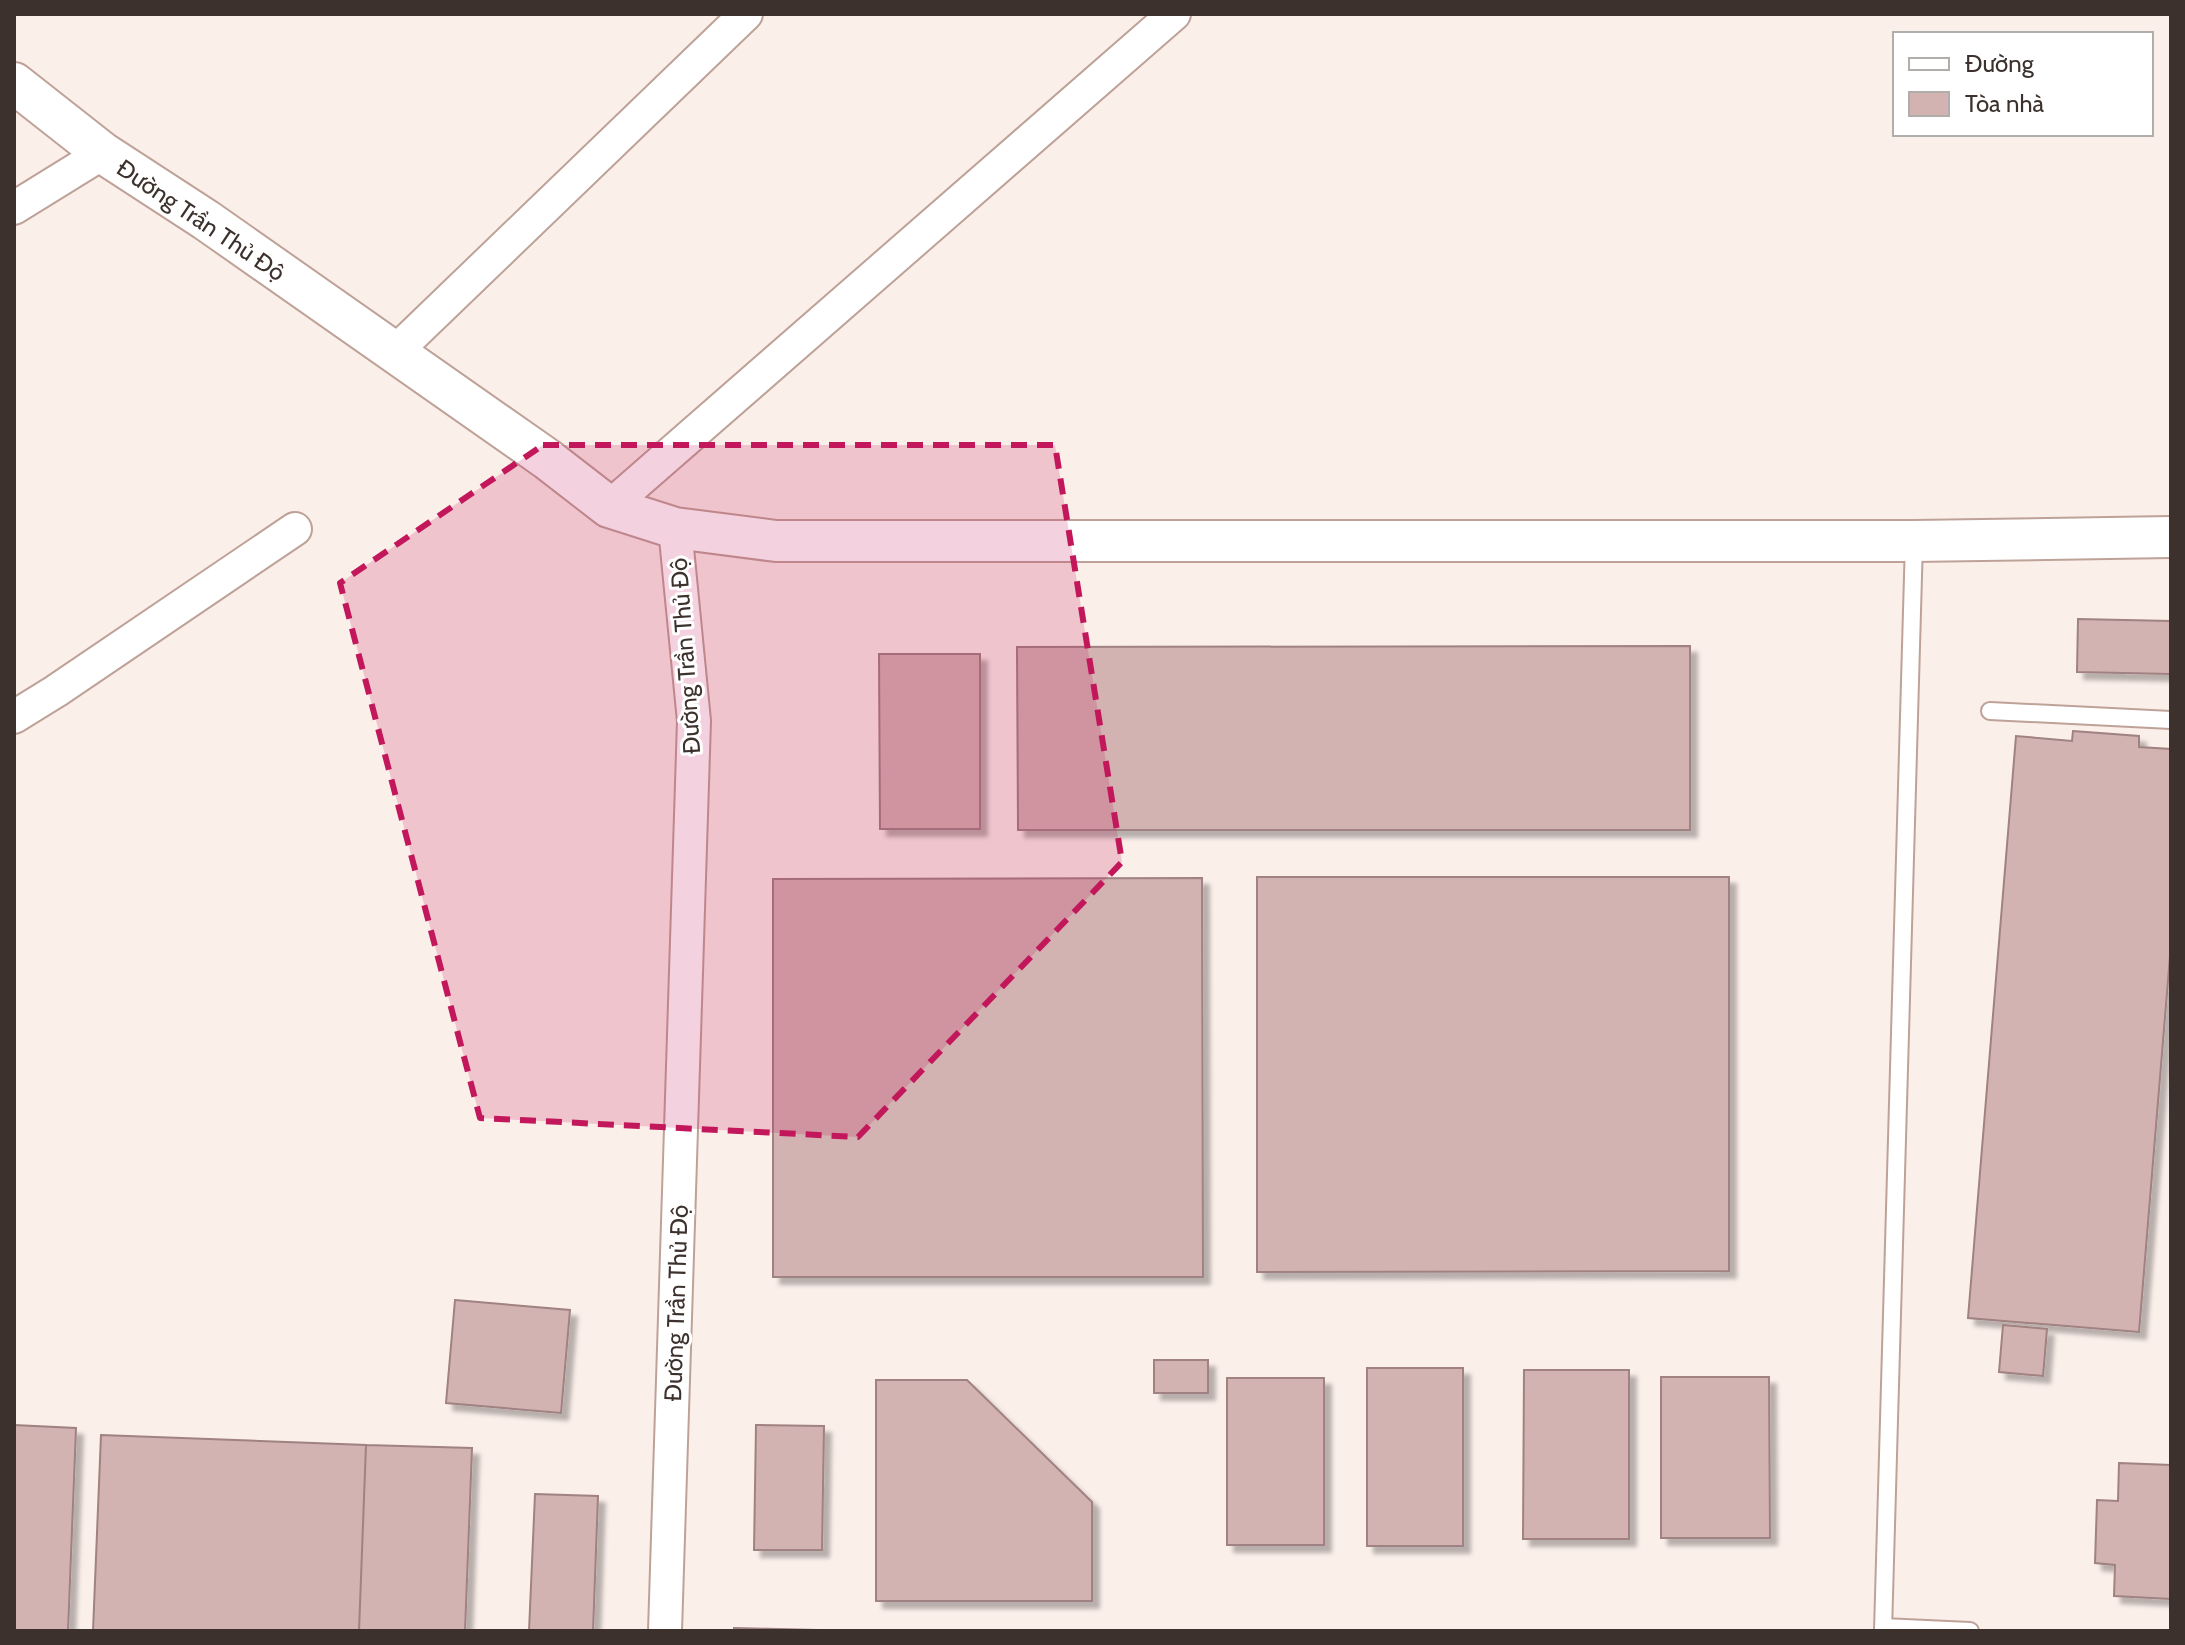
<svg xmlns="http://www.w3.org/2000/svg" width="2185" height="1645" viewBox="0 0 2185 1645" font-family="Cabin,sans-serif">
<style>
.building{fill:#d2b3b2;stroke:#9f8281;stroke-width:2;filter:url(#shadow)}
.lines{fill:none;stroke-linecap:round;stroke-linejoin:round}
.service-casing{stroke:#bea298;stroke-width:20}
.minor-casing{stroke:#bea298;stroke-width:36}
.tertiary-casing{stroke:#bea298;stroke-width:44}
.service{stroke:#fff;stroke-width:16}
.minor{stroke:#fff;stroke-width:32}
.tertiary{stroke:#fff;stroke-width:40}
.marked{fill:#c2185b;fill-opacity:0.2;stroke:#c2185b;stroke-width:6;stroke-dasharray:16 10;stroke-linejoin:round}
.labels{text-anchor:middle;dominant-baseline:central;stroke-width:6;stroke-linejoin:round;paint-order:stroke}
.street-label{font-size:24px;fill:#3c312d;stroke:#fff}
</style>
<defs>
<filter id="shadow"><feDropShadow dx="7" dy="7" stdDeviation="2" flood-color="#0004"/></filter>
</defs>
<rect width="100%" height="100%" fill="#fbefea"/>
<path class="building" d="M 2078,619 L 2171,621 L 2171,674 L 2077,672 Z
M 1690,646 L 1690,830 L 1018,830 L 1017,647 Z
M 879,654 L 980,654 L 980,829 L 880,829 Z
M 2073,731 L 2139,736 L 2139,747 L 2171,749 L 2171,944 L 2139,1332 L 1968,1318 L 2016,736 L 2072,741 Z
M 1257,877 L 1729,877 L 1729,1271 L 1257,1272 Z
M 1202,878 L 1203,1277 L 773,1277 L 773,879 Z
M 455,1300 L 570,1310 L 561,1413 L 446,1403 Z
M 2003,1325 L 2047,1329 L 2043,1376 L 1999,1372 Z
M 1154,1360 L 1208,1360 L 1208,1393 L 1154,1393 Z
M 1367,1368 L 1463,1368 L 1463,1546 L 1367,1546 Z
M 1524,1370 L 1629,1370 L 1629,1539 L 1523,1539 Z
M 1661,1377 L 1769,1377 L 1770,1538 L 1661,1538 Z
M 1227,1378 L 1324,1378 L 1324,1545 L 1227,1545 Z
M 876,1380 L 967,1380 L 1092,1502 L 1092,1601 L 876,1601 Z
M 14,1425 L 76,1428 L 68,1631 L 14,1631 Z
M 756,1425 L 824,1426 L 822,1550 L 754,1550 Z
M 101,1435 L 366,1445 L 359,1631 L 93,1631 Z
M 366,1445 L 472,1448 L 465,1631 L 359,1631 Z
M 2119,1463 L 2171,1465 L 2171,1599 L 2114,1596 L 2115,1565 L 2095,1563 L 2097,1500 L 2118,1501 Z
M 535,1494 L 598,1496 L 593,1631 L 529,1631 Z
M 734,1628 L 858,1631 L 734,1631 Z"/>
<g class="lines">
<defs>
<path id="service" d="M 1990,711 L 2171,720
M 1883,1627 L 1970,1631
M 1883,1631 L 1914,541"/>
<path id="minor" d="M 14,208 L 103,153
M 395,352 L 746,14
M 609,507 L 1174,14
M 14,717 L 56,691 L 295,529
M 665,1631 L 694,721 L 675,528"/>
<path id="tertiary" d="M 14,83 L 103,153 L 206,220 L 547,459 L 609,507 L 675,528 L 776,541 L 1914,541 L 2171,537"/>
</defs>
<use href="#service" class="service-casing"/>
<use href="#minor" class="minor-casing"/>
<use href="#tertiary" class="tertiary-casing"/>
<use href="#service" class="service"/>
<use href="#minor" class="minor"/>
<use href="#tertiary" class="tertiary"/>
</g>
<path class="marked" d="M 543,445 L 1055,445 L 1122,862 L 858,1137 L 480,1118 L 340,583 Z"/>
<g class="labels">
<g class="street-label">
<text transform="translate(201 220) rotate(34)">Đường Trần Thủ Độ</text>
<text transform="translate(685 656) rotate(-94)">Đường Trần Thủ Độ</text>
<text transform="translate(676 1303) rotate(-88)">Đường Trần Thủ Độ</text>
</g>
</g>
<rect width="2185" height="1645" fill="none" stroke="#3c312d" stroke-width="32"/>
<rect x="1893" y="32" width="260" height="104" fill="#ffffff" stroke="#b1adab" stroke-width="2"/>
<rect x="1909" y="58" width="40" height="12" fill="#ffffff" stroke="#b1adab" stroke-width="2"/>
<text x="1965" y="72" font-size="24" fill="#3c312d">Đường</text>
<rect x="1909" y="92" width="40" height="24" fill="#d2b3b2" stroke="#b1adab" stroke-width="2"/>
<text x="1965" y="112" font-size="24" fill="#3c312d">Tòa nhà</text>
</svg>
